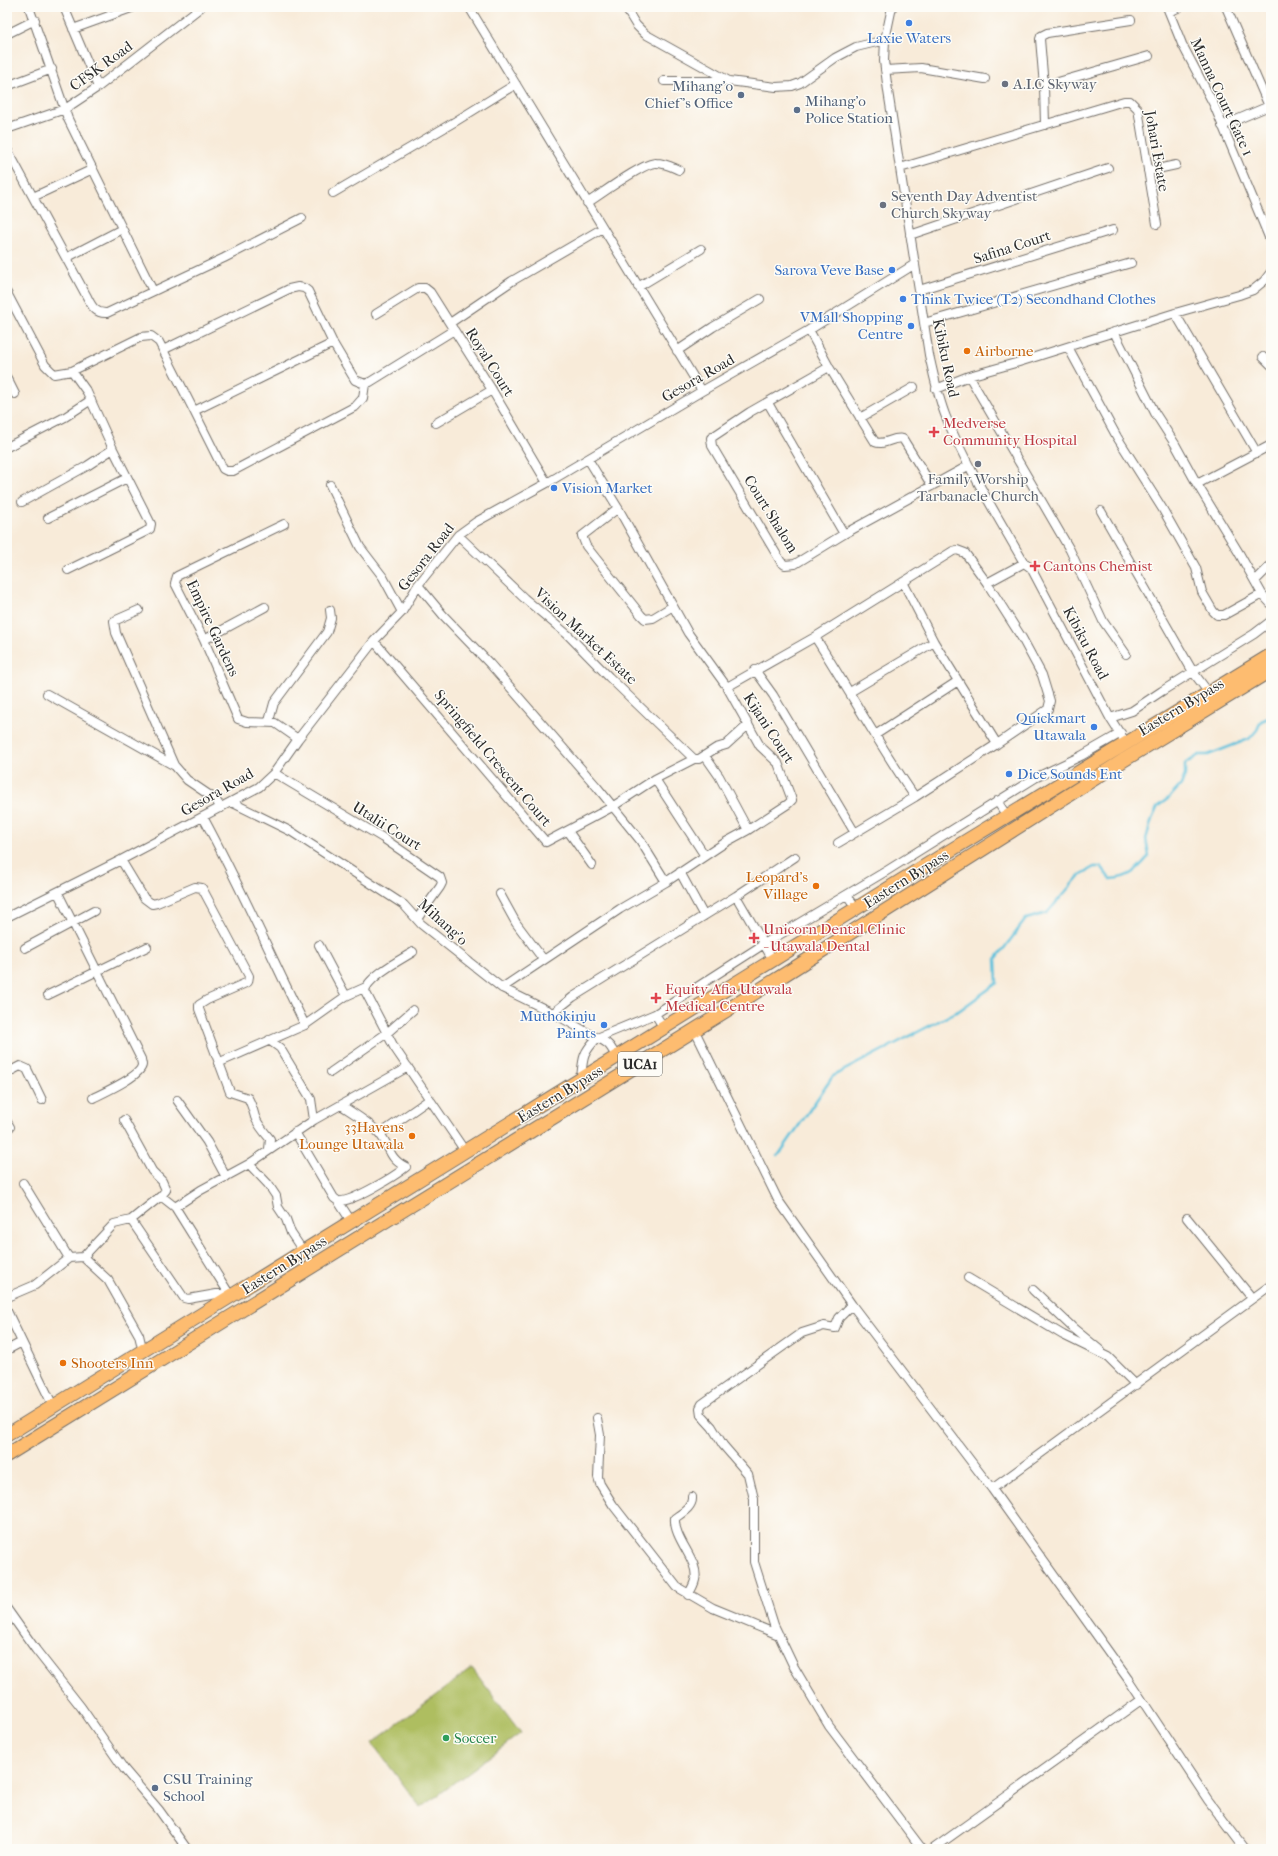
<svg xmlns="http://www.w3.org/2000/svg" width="1278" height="1856" viewBox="0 0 1278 1856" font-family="'IM FELL French Canon',serif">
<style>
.green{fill:#aebe61;stroke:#6c7446}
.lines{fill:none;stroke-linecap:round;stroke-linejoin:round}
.stream{stroke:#5ec1dc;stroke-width:2.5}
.minor-casing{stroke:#736e68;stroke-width:10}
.primary-casing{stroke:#736e68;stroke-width:15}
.minor{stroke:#fff;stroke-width:8}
.primary{stroke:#fdbc70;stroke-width:13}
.shop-dot{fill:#3f7fe0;stroke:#fdfcf7;stroke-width:1.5}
.worship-dot{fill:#6b7280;stroke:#fdfcf7;stroke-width:1.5}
.service-dot{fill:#5c6f8a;stroke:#fdfcf7;stroke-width:1.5}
.food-dot{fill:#e8710a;stroke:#fdfcf7;stroke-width:1.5}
.health-dot{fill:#e0444e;stroke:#fdfcf7;stroke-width:1.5}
.leisure-dot{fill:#2e9e5b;stroke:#fdfcf7;stroke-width:1.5}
.labels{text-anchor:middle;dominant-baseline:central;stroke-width:3;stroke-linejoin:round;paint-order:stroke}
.shield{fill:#fdfcf7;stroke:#6a6a68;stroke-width:1}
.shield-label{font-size:14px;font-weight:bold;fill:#2b2b2b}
.shop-label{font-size:15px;fill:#366cbe;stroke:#fdfcf7;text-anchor:end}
.street-label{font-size:15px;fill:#2b2b2b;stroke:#fdfcf7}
.worship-label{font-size:15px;fill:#5b616d;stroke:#fdfcf7;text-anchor:start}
.service-label{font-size:15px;fill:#4e5e75;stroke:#fdfcf7;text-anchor:start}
.food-label{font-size:15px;fill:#c56008;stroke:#fdfcf7;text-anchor:start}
.health-label{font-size:15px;fill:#be3a42;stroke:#fdfcf7;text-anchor:start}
.leisure-label{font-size:15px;fill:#27864d;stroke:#fdfcf7;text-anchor:start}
</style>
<rect width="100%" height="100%" fill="#fdfcf7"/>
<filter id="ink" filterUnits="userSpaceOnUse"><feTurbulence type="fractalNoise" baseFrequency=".025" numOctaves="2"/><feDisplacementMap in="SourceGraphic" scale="8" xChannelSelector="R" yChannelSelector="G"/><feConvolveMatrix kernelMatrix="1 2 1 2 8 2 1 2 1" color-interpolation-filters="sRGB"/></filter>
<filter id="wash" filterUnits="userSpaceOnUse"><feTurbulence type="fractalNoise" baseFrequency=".012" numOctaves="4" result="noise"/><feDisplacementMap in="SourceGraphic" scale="16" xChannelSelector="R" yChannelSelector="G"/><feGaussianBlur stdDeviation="0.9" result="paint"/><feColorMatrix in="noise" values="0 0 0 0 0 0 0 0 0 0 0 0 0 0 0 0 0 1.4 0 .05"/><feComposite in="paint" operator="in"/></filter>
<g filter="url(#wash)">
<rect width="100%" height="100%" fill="#f8ebd9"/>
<path class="green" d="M 472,1668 L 521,1733 L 421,1808 L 372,1743 Z"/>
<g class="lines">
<path class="stream" d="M 778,1156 L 833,1076 L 960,1010 L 997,983 L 996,959 L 1026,919 L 1047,913 L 1080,875 L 1094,867 L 1101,867 L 1110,879 C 1130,878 1136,871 1149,856 L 1146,839 L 1152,819 L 1158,806 L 1169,798 L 1181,785 L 1185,775 L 1185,764 L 1199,755 L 1208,755 L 1249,739 L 1257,730 L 1261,721 L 1271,717"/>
</g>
</g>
<g filter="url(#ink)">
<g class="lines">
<defs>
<path id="minor" d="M 29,7 L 68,119 L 153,291
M 64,7 L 98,87
M 469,7 L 702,391
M 625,7 L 636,25 L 645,34 L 729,81 L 776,87 L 792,86 L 800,83 L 835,58 L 856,47 L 885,40
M 892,7 L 885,40 L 884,61 L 888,91 L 929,355 C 934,376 938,397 946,417 C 967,468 997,515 1024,563 L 1031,568 L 1110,718 L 1126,743
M 1167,7 L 1182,44 L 1214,105 L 1271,242
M 1226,7 L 1271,111
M 1169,12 L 1180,7
M 73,29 L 134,7
M 7,34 L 35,20
M 885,70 L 921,68 L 985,79
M 664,81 L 729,81
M 7,86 L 52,69
M 1044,86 L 1149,56
M 1045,125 L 1044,86 L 1040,39 L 1041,36 L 1047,33 L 1131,20
M 1222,126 L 1269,106
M 7,129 L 65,109 L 98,87 L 201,7
M 7,149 L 86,295 C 91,304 94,314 107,313 L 224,258 L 302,218
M 900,168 L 1124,101 L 1130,101 L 1138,109 L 1157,224
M 1148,171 L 1176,165
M 333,193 L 456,121 L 516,84
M 33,197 L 93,169
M 587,203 C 600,195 644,162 656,163 C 665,163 672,167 679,170
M 910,235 L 1108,168
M 66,258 L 122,229
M 638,287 L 701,249
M 919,290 L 1113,230
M 7,293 L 45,365 L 54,374 L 72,371 L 141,337 L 151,336 L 159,342 L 194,411 L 333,343
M 1175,313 L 1257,453
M 376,314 L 418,288 L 425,288 L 430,292 L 452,327
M 450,323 L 512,281 L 603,228
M 924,323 L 1131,263
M 809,330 L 829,367 L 875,442 C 885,446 893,436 903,439 L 932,486
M 1114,332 L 1155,413 L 1175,444 L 1197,484 L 1239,553 L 1262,594 L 1271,604
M 1068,347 L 1117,437 L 1162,508 L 1196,568 L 1202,592 L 1213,611 L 1217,615 L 1224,615 L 1262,594
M 163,350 L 289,289 L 298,287 L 304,288 L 308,291 L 333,343 L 355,380 L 365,384 L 370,382 L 454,330 L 492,390 L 547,483
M 677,351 L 713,327 L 760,299
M 1263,357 L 1271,365
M 829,367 L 750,412 L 711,438 L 712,446 L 781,562 L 785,565 L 795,564 L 844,534 L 968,466
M 969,376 L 1070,550 L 1103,621 L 1126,654
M 7,378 L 15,394
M 936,389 L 969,376 L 1019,362 L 1175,313 L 1239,295 L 1253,290 L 1264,281 L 1271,272
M 768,403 L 844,534
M 194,411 L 223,469 L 227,471 L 233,471 L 356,406 L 363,398 L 365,384
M 860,418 L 914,387
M 436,423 L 492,390
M 7,447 L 65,417 L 91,400
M 1197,484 L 1271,445
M 330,485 L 360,547 L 383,577 L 402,612
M 22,502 L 87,466 L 113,449
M 618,508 L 582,536 L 586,546 L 641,615 L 645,619 L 653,618 L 673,606
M 1101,511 L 1193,672 L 1209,693
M 48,518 L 127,478
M 284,524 L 177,576 L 175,583 L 204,640 L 238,719 L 247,722 L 275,723 L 298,739
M 458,535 L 524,598 L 568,635 L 609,677 L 694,759
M 68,570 L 145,532 L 150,529 L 151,524 L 113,449 L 87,392 L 72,371
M 1255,581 L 1271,565
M 903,582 L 934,642 L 997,744
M 987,583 L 1024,563
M 418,585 L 443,615 L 490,664 L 597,787 L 640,840 L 666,882
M 139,610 L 114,621 L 116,633 L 174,765 L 187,780 L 215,799 L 221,808
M 815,637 C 849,690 879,745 915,797
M 204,640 L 265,607
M 374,641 L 546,842 L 612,807 L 655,779 L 694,759 L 699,759 L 716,748 L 726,745 L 748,725
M 755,670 L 773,695 L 855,833
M 727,687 L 815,637 L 953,551 L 957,550 L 965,553 L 987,583 L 1022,638 L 1042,675 L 1050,701 L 1048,709 L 997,744 L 915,797 L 838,843
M 850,692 L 934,642
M 47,694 L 173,765
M 1110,718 L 1132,711 L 1162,691 L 1254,634 L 1271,621
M 269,721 L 274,703 L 327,632 L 331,618 L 330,610
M 875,735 L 958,681
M 705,756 L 719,776 L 748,830
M 274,773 L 383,838 L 440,877 L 442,883 L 440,887 L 417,919
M 655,779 L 705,856
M 997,801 L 1007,816
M 231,802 L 292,832 L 404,905 L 421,924 L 502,988 L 553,1013 L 597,1038 C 582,1054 583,1058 581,1079
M 203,817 C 240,885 271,956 305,1025
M 568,831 L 592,865
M 121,860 L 144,898 L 152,904 L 157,903 L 195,887 L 202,888 L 249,976 L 248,982 L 207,1000 L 199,1005 L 199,1009 L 230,1092 L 248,1098 C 252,1105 253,1110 255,1117 C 258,1125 264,1132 270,1139 L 269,1149
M 680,872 L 704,916
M 58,893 L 141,1059 C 141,1061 142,1063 142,1065 C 141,1076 103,1093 93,1098
M 500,894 L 516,923 L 543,959
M 847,895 L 856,908
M 736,896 L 773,960
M 7,917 L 121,860 L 259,787 L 274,773 L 298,739 L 374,641 L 402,612 L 418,585 L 458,535 L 476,522 L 547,483 L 702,391 L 809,330 L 915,264
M 319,945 L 346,996
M 25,948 L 94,911
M 413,952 C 402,959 367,977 365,991 L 394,1047 L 465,1151
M 502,988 L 620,909 L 666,882 L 726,842 L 748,830 L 788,804 L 792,800 L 778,763 L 760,746 L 727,687 L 688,633 L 618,508 L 588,459
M 48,995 L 147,947
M 553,1013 L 573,997 L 736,896 L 795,857
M 655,1014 L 664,1028
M 694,1029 L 778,1200 L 852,1305 L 992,1489 L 1128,1679 L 1208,1800 L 1245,1849
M 597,1038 L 655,1014 L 764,944 L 888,870 L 1035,778 L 1081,756 L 1121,733
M 597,1038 C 608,1042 612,1047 616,1058
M 269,1040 L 280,1048 L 311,1099 L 314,1120
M 218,1063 L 305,1025 L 346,996 L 366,987
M 331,1072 L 387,1033 L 413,1010
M 7,1073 L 20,1066 L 27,1069 L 42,1100
M 177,1100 L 207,1142 L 226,1177
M 124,1120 L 152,1171 L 162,1181 L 166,1190 L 161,1196 L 175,1207 L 228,1292 L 225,1299
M 7,1122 L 10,1127
M 295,1132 L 334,1198 L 338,1201 C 351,1203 395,1176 406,1167 C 387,1158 391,1146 379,1133 C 370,1123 353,1113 341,1105
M 380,1134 L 430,1099
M 249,1164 L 268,1184 L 276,1196 L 278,1207 L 286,1219 L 291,1233 L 303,1251
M 23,1183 L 69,1258
M 338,1201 L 351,1221
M 175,1207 L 201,1190 L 249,1164 L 314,1120 L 408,1067
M 1187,1218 L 1252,1298
M 131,1220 L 184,1298 L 188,1299 L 228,1292
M 83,1257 L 108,1280 L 139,1335 L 143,1352
M 968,1278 L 1063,1335 L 1108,1357 L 1136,1385
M 1033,1290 L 1072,1327 L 1100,1350
M 7,1297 L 35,1285 L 69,1258 L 83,1257 L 114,1224 L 131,1220 L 161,1196
M 852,1305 L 839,1318 L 835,1328 L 824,1326 L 802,1333 L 702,1404 L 700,1408 L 701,1415 L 712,1427 L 723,1445 L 748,1474 L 754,1499 L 754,1562 L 774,1625 L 794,1667 L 829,1726 L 922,1849
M 7,1311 L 53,1406
M 7,1350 L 22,1342
M 597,1418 L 600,1435 L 598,1477 L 600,1484 L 613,1505 L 677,1587 L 713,1608 L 779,1635
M 992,1489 L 1271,1285
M 688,1595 C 691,1590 694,1585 695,1580 C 700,1561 673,1539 675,1518 C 682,1513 693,1507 692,1497
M 7,1609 L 36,1650 L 81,1707 L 124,1769 L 159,1810 L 187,1849
M 933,1849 L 1141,1700"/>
<path id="primary" d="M 7,1435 L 902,880 L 1271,655
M 7,1455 L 782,976 L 1124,760 L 1271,670"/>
</defs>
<use href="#minor" class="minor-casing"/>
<use href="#primary" class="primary-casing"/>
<use href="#minor" class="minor"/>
<use href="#primary" class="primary"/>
</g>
</g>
<g class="shop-dot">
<circle cx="909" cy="23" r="4"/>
<circle cx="892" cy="270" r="4"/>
<circle cx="903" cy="299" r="4"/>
<circle cx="911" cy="326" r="4"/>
<circle cx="554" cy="488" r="4"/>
<circle cx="1094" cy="727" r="4"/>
<circle cx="1009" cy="774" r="4"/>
<circle cx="604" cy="1025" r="4"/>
</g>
<g class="worship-dot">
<circle cx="1005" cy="84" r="4"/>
<circle cx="883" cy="205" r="4"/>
<circle cx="978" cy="464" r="4"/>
</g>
<g class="service-dot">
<circle cx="741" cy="95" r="4"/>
<circle cx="797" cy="110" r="4"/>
<circle cx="155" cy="1788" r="4"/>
</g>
<g class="food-dot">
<circle cx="967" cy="351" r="4"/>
<circle cx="816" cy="886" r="4"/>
<circle cx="412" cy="1136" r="4"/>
<circle cx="63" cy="1363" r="4"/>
</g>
<g class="health-dot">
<path d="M932 426h4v4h4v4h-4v4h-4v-4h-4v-4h4z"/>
<path d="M1033 560h4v4h4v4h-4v4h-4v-4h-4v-4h4z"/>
<path d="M752 932h4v4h4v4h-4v4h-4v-4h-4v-4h4z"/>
<path d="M654 992h4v4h4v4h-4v4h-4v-4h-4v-4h4z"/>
</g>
<circle class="leisure-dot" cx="446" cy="1738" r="4"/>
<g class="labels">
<rect class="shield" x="618" y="1052" width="44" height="24" rx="3"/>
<g class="shield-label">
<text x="640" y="1064">UCA1</text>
</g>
<g class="shop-label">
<text x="909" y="38" text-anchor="middle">Laxie Waters</text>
<text x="884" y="270">Sarova Veve Base</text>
<text x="911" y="299" text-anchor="start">Think Twice (T2) Secondhand Clothes</text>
<text x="903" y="317">VMall Shopping<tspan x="903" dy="17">Centre</tspan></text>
<text x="562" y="488" text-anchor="start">Vision Market</text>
<text x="1086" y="718">Quickmart<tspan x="1086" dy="17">Utawala</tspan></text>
<text x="1017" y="774" text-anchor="start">Dice Sounds Ent</text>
<text x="596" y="1016">Muthokinju<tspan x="596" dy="17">Paints</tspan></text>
</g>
<g class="street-label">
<text transform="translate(101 66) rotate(-36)">CFSK Road</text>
<text transform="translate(1222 97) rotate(65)">Manna Court Gate 1</text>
<text transform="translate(1157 151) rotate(80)">Johari Estate</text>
<text transform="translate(1012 247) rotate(-18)">Safina Court</text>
<text transform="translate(946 358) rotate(78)">Kibiku Road</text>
<text transform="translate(490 362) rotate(58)">Royal Court</text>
<text transform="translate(698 378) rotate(-30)">Gesora Road</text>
<text transform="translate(771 514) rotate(58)">Court Shalom</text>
<text transform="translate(426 557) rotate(-52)">Gesora Road</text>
<text transform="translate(213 628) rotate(65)">Empire Gardens</text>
<text transform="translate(586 636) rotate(43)">Vision Market Estate</text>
<text transform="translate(1086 643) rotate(62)">Kibiku Road</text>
<text transform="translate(1181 707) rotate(-31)">Eastern Bypass</text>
<text transform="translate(769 728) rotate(57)">Kijani Court</text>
<text transform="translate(493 758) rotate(50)">Springfield Crescent Court</text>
<text transform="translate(217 792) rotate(-30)">Gesora Road</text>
<text transform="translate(387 826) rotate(32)">Utalii Court</text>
<text transform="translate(906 879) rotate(-32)">Eastern Bypass</text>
<text transform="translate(443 922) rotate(42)">Mihang'o</text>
<text transform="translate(560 1094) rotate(-31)">Eastern Bypass</text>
<text transform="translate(284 1265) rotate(-32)">Eastern Bypass</text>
</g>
<g class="worship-label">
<text x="1013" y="84">A.I.C Skyway</text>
<text x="891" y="196">Seventh Day Adventist<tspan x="891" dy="17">Church Skyway</tspan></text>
<text x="978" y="479" text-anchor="middle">Family Worship<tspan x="978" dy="17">Tarbanacle Church</tspan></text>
</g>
<g class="service-label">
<text x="733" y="86" text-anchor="end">Mihang'o<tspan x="733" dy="17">Chief's Office</tspan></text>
<text x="805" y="101">Mihang'o<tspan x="805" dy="17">Police Station</tspan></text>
<text x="163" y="1779">CSU Training<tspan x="163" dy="17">School</tspan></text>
</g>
<g class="food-label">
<text x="975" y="351">Airborne</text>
<text x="808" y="877" text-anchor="end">Leopard's<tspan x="808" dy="17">Village</tspan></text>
<text x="404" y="1127" text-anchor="end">33Havens<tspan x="404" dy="17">Lounge Utawala</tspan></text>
<text x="71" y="1363">Shooters Inn</text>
</g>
<g class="health-label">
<text x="943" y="423">Medverse<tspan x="943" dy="17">Community Hospital</tspan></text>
<text x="1043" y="566">Cantons Chemist</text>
<text x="763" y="929">Unicorn Dental Clinic<tspan x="763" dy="17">- Utawala Dental</tspan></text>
<text x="665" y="989">Equity Afia Utawala<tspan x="665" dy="17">Medical Centre</tspan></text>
</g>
<g class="leisure-label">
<text x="454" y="1738">Soccer</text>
</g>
</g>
<rect width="1278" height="1856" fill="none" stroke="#fdfcf7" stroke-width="24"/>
</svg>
